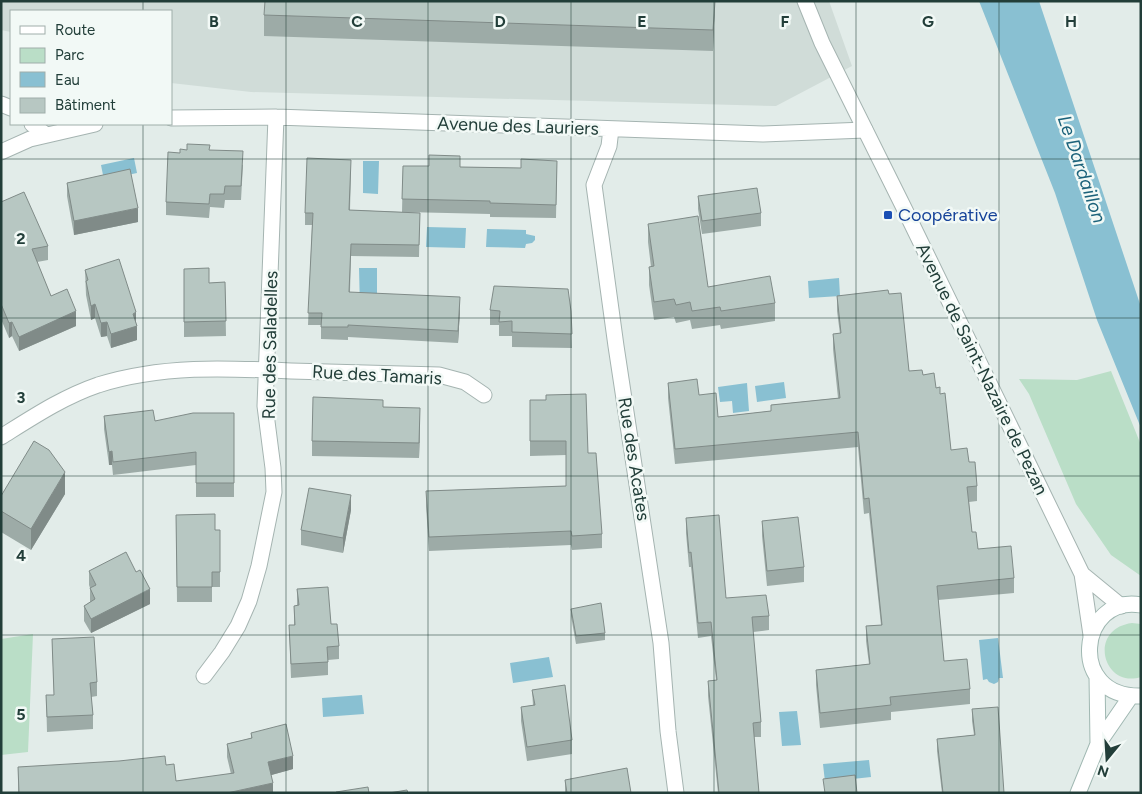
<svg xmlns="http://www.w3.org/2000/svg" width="1142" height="794" viewBox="0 0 1142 794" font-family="Figtree,sans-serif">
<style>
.built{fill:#d0dcd8}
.green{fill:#badec7}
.water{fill:#89c0d2}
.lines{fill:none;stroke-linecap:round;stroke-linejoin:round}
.minor-casing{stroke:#a5b4b1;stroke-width:17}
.tertiary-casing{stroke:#a5b4b1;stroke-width:17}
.secondary-casing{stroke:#a0b8b2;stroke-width:17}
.minor{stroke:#fff;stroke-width:15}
.tertiary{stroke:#fff;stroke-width:15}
.secondary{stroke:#fff;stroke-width:15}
.wall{fill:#9daba7}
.shaded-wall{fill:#808b88}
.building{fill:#b7c7c2;stroke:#808b88}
.grid{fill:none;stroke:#223e39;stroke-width:1;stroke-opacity:0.55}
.transit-dot{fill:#1a4fb4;stroke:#f2f9f6;stroke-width:2}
.labels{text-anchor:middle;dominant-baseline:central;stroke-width:5;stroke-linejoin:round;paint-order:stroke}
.street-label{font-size:18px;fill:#223e39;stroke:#f2f9f6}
.transit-label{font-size:18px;fill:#164399;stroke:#f2f9f6;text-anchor:start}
.water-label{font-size:19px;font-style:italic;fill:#1b627a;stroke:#f2f9f6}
.grid-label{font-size:16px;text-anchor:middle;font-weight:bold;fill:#223e39;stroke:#f2f9f6;stroke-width:5;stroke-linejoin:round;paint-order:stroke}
</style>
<rect width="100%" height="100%" fill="#e2ece9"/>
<path class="built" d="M 1,1 L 829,1 L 852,66 L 776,106 L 251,92 L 171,83 L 171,11 L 11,11 L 11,32 L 1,30 Z"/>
<path class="green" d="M 1111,371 L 1141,445 L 1141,576 L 1111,555 L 1076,504 L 1029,394 L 1019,379 L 1077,380 Z
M 1132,623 L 1141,624 L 1141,677 C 1103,689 1087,629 1132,623 Z
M 33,634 L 28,752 L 1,755 L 1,639 Z"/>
<path class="water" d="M 979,1 L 1039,1 L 1141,307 L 1141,428 L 1097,320 L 1055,193 Z
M 134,158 L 137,173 L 104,180 L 101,165 Z
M 363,161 L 379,161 L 378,194 L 363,193 Z
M 427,227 L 466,228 L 465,248 L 426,247 Z
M 487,229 L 526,230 L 526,234 L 535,236 L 535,240 L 532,243 L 526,244 L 525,248 L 486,247 Z
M 359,268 L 377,268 L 377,309 L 360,309 Z
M 839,278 L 840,296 L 809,298 L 808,281 Z
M 784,382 L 786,398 L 757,402 L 755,386 Z
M 747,383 L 749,411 L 733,413 L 732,401 L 720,402 L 718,387 Z
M 998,638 L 1003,678 L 999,678 L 998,682 L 994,684 L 989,682 L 987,679 L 983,680 L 979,640 Z
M 549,657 L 553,677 L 513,683 L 510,663 Z
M 362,695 L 364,714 L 323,717 L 322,698 Z
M 797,711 L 801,745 L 782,746 L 779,712 Z
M 869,760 L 871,777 L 825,782 L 823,764 Z"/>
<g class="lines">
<defs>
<path id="minor" d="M 1,104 L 11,108
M 171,118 L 276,117 L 763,134 L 865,130
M 32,124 L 46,135
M 611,129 L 609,146 L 594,185 L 616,346 L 661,643 L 668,731 L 676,793
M 1,152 L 30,139 L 95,124
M 1,437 C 33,417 63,397 98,385 C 161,365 226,368 291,371 C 340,372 390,374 439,375 L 465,382 L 484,395
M 204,676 L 222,652 L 238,626 L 249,601 L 259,566 L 274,492 L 273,468 L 265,406 L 276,117"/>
<path id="tertiary" d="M 805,1 L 822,43 L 904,208 L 1082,574 L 1091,635
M 1082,574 L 1121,606"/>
<path id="secondary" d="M 1141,605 C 1079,594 1066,698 1141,696
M 1097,676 L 1098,744
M 1078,793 L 1098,744 L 1131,696"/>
</defs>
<use href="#minor" class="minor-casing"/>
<use href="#tertiary" class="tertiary-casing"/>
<use href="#secondary" class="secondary-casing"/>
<use href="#minor" class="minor"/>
<use href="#tertiary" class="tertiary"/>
<use href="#secondary" class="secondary"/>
</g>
<path class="wall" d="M 715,1 L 713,51 L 264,36 L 264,15 Z
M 210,150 L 243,165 L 241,200 L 225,200 L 224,208 L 210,207 L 209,218 L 166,215 L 166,202 L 180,153 Z
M 557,161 L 556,218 L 490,217 L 490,214 L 405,212 L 420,213 L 419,257 L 351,256 L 350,292 L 460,310 L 458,343 L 348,337 L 348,340 L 321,339 L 321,325 L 308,325 L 312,225 L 305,225 L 305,213 L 351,172 L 350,210 L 402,212 L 403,166 L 521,168 Z
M 67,183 L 138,222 L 74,235 L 67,196 Z
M 698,196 L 761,213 L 761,226 L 702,234 L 698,209 Z
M 1,202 L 48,246 L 48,260 L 37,262 L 51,296 L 76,326 L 19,351 L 12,336 L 9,338 L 1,319 Z
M 648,224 L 708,287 L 775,303 L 775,321 L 721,329 L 720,325 L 692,329 L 690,320 L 676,323 L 674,317 L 654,320 L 649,285 L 649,267 L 651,267 L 648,242 Z
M 184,269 L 209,283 L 225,282 L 226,336 L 184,337 Z
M 85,270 L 136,323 L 137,340 L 111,348 L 107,336 L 101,337 L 95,318 L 91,320 L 86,295 Z
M 889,294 L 909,371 L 923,375 L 940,394 L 951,450 L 969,462 L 977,486 L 977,501 L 969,502 L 972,532 L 978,549 L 1014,578 L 1014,593 L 938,600 L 944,661 L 970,689 L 970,704 L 891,712 L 891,720 L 820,728 L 816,685 L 816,670 L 869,664 L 866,641 L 866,626 L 881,625 L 869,513 L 864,514 L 858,447 L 675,464 L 668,398 L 668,383 L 699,395 L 718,417 L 771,411 L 771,405 L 838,398 L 833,349 L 833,334 L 840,334 L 837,311 L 837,296 Z
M 490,310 L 571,311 L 572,348 L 512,347 L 512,336 L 499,336 L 499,325 L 490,325 Z
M 530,400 L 588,453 L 602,534 L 602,548 L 572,550 L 571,545 L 429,551 L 426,506 L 426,491 L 566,486 L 566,455 L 530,456 Z
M 383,407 L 420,423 L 419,458 L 312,456 L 312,441 Z
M 234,413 L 234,497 L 196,497 L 196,465 L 113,475 L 112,465 L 109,465 L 104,429 L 104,416 L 155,421 Z
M 65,494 L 31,550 L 1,532 L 1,496 Z
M 351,510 L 343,553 L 301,545 L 301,530 Z
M 176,515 L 215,530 L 220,530 L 220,587 L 212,587 L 212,602 L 177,602 Z
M 686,518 L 726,598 L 769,616 L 769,630 L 753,632 L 761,722 L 761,737 L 754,737 L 759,793 L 718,793 L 708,696 L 708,681 L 716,680 L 711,636 L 698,638 L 691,567 L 689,567 L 686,533 Z
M 762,521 L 804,567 L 804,582 L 767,586 L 762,536 Z
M 89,571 L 150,604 L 91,633 L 84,621 L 84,606 L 90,602 L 90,588 L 89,585 Z
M 297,589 L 331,624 L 339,646 L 339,659 L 328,660 L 328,675 L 291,678 L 289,625 L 294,625 L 294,606 L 297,606 Z
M 571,609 L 605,633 L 605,640 L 576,644 L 571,616 Z
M 52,639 L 97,682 L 97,696 L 91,697 L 93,715 L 93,729 L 47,732 L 46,695 L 54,695 Z
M 532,690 L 572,740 L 572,754 L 527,761 L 521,721 L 521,707 L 533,705 Z
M 972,709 L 1004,793 L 942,793 L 937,751 L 937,739 L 974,735 L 972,721 Z
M 251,733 L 293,769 L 271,775 L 273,793 L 18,793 L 18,767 L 166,765 L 176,781 L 231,774 L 227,757 L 227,744 L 251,738 Z
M 565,780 L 631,793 L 565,793 Z"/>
<path class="shaded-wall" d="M 715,1 L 713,51 L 713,30 Z
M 138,208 L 138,222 L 74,235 L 74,221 Z
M 460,297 L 460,310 L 458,343 L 458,331 Z
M 95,304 L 95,318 L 91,320 L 91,306 Z
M 76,311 L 76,326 L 19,351 L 19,337 Z
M 136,312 L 136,326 L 133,314 Z
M 12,322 L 12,336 L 9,338 L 9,323 Z
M 107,322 L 107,336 L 101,337 L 101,323 Z
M 137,326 L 137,340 L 111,348 L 111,334 Z
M 420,408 L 420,423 L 419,458 L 419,443 Z
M 112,451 L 112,465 L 109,465 L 109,452 Z
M 65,472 L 65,494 L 31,550 L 31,529 Z
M 351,495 L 351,510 L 343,553 L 343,538 Z
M 150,589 L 150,604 L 91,633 L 91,619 Z
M 293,756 L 293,769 L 268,776 L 268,762 Z
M 273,783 L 273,793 L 227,793 Z"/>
<path class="building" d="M 265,1 L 715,1 L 713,30 L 264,15 Z
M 187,144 L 210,145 L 209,150 L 243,151 L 241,186 L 225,186 L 224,194 L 210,194 L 209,204 L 166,202 L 168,152 L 180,153 L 180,149 L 187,150 Z
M 429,155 L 460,156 L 460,167 L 521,168 L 521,159 L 557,161 L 556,205 L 490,203 L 490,201 L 402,199 L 403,166 L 429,166 Z
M 307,158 L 351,160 L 349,210 L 420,213 L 419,245 L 351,244 L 349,292 L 460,297 L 458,331 L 348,325 L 348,327 L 321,327 L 322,313 L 308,313 L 313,213 L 305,213 Z
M 130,169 L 138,208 L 74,221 L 67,183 Z
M 757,188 L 761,213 L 702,221 L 698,196 Z
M 24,192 L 48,246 L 32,249 L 51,296 L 67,289 L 76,311 L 19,337 L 12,322 L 9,323 L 1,304 L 1,202 Z
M 698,216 L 708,287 L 770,276 L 775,303 L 721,311 L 720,307 L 692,311 L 690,302 L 676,305 L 674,299 L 654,302 L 649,267 L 654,266 L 648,224 Z
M 119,259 L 136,312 L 133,314 L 137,326 L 111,334 L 107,322 L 101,323 L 95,304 L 91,306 L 86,281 L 88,280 L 85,270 Z
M 209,268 L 209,283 L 225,282 L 226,321 L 184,322 L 184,269 Z
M 494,286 L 568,289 L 571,311 L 572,334 L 512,332 L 512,321 L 499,322 L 500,311 L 490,310 Z
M 888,290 L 889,294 L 901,293 L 909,371 L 922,370 L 923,375 L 934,373 L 936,388 L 940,387 L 940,394 L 945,393 L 951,450 L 967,448 L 969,462 L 975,462 L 977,486 L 967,487 L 972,532 L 976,532 L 978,549 L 1011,546 L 1014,578 L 937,586 L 944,661 L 967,659 L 970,689 L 890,697 L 891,705 L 820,713 L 816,670 L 870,664 L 866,626 L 882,625 L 869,498 L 864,499 L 858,432 L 675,449 L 668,383 L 697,379 L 699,395 L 716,393 L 718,417 L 771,411 L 771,405 L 840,398 L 833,334 L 841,333 L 837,296 Z
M 586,394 L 588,453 L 596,453 L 602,534 L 572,536 L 571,531 L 429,537 L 426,491 L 566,486 L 566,441 L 530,441 L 530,400 L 546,400 L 546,395 Z
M 313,397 L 383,400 L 383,407 L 420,408 L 419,443 L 312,441 Z
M 153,410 L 155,421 L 193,413 L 234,413 L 234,483 L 196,483 L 196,452 L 113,462 L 112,451 L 109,452 L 104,416 Z
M 34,441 L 49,450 L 65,472 L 31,529 L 1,511 L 1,496 Z
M 309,488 L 351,495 L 343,538 L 301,530 Z
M 215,514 L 215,530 L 220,530 L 220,572 L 212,572 L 212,587 L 177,587 L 176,515 Z
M 719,515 L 726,598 L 766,595 L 769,616 L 752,617 L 761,722 L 753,723 L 759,793 L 719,793 L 708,681 L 717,680 L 711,622 L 698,623 L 691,552 L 689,553 L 686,518 Z
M 798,517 L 804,567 L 767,571 L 762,521 Z
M 126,552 L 136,572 L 140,570 L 150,589 L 91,619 L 84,606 L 95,599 L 90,588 L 96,585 L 89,571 Z
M 328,587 L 331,624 L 337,624 L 339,646 L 327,647 L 328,662 L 291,664 L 289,625 L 295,625 L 294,606 L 299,605 L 297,589 Z
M 601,603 L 605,633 L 576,636 L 571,609 Z
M 94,637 L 97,682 L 90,683 L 93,715 L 47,717 L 46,695 L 54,695 L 52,639 Z
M 565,685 L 572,740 L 527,747 L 521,707 L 535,705 L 532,690 Z
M 998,707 L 1004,793 L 943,793 L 937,739 L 975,735 L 972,709 Z
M 286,724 L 293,756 L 268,762 L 273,783 L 227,793 L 19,793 L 18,767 L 119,761 L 165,756 L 166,765 L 174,764 L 176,781 L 234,773 L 227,744 L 252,738 L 251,733 Z
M 627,768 L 631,793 L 567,793 L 565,780 Z
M 855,775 L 857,793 L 825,793 L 823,779 Z
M 368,787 L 369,793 L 336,793 L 336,792 Z
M 407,790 L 408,793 L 389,793 Z"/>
<path class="grid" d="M 143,1 L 143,11M 286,1 L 286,793M 428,1 L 428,793M 571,1 L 571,793M 714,1 L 714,793M 856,1 L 856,793M 999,1 L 999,793M 143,124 L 143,793M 1,159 L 1141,159M 1,318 L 1141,318M 1,476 L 1141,476M 1,635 L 1141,635"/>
<rect class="transit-dot" x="883" y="210" width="10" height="10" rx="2.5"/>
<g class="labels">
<g class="street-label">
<text transform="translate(518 126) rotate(2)">Avenue des Lauriers</text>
<text transform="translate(270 345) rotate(-89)">Rue des Saladelles</text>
<text transform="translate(982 369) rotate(64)">Avenue de Saint-Nazaire de Pezan</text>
<text transform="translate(377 375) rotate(3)">Rue des Tamaris</text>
<text transform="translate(634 459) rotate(81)">Rue des Acates</text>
</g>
<g class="transit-label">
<text x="898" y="215">Coopérative</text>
</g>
<g class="water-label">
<text transform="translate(1082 169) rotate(71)">Le Dardaillon</text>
</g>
</g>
<g class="grid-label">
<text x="214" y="27">B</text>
<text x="357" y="27">C</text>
<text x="500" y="27">D</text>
<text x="642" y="27">E</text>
<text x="785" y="27">F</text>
<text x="928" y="27">G</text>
<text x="1071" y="27">H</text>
<text x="21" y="244">2</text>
<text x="21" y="403">3</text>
<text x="21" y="561">4</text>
<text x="21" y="720">5</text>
</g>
<rect width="1142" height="794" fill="none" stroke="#223e39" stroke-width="5"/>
<rect x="10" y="10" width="162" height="115" fill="#f2f9f6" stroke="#9faeaa"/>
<rect x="20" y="26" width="25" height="8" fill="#ffffff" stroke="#9faeaa"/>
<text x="55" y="35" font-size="15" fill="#223e39">Route</text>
<rect x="20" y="48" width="25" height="15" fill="#badec7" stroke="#9faeaa"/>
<text x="55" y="60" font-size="15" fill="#223e39">Parc</text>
<rect x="20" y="72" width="25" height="15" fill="#89c0d2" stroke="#9faeaa"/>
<text x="55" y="85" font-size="15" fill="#223e39">Eau</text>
<rect x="20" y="98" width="25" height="15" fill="#b7c7c2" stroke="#9faeaa"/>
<text x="55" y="110" font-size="15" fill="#223e39">Bâtiment</text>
<g transform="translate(1107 759) rotate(198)" stroke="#f2f9f6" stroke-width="4" paint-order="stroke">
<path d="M0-4L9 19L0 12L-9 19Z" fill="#223e39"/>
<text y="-8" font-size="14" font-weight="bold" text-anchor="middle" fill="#223e39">N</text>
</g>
</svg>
